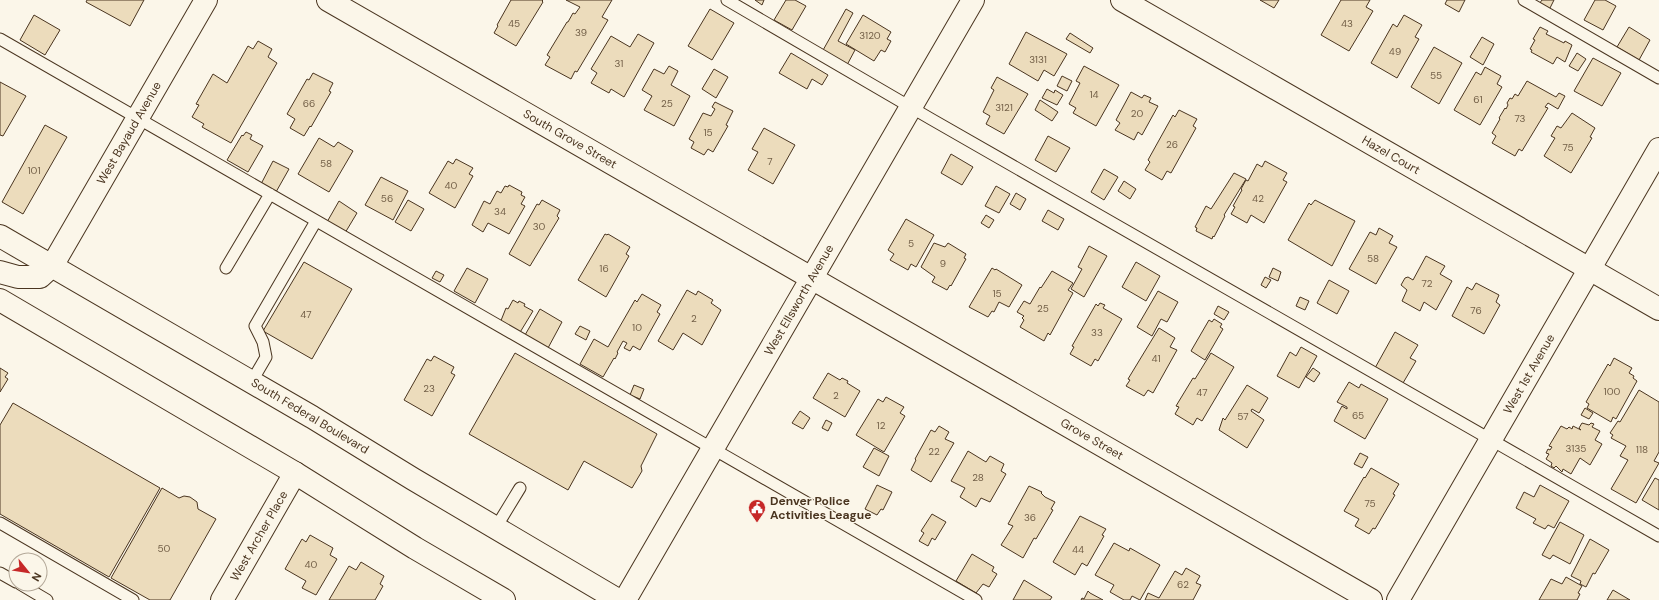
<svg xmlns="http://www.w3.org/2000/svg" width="1659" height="600" viewBox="0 0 1659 600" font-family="'DM Sans',sans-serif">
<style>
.building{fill:#ecdcbc;stroke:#4a3520}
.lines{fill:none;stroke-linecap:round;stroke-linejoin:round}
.lane-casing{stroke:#4a3520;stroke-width:13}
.street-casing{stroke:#4a3520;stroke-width:24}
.secondary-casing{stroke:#4a3520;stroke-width:24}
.primary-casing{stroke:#4a3520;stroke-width:24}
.lane{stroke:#fbf6e9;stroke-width:11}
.street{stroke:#fbf6e9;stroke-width:22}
.secondary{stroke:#fbf6e9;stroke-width:22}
.primary{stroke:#fbf6e9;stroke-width:22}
.labels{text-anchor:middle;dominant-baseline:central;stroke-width:3;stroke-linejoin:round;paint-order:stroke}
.number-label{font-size:10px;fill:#725f47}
.street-label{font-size:12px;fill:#4a3520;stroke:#fbf6e9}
.poi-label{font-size:12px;font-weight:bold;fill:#4a3520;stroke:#fbf6e9;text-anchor:start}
</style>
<rect width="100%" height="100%" fill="#fbf6e9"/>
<path class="building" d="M 87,0 L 144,0 L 130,26 L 86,2 Z
M 511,0 L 543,0 L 542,1 L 543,2 L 516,46 L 494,33 L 498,26 L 497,25 Z
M 566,0 L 612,0 L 602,17 L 608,20 L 577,72 L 575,71 L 571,79 L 545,65 L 550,57 L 547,55 L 567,22 L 568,22 L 573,13 L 575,14 L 580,7 Z
M 755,0 L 764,0 L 762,5 Z
M 786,0 L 795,0 L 806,6 L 792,30 L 774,20 Z
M 1260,0 L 1279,0 L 1274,8 Z
M 1341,0 L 1370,0 L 1366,7 L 1373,11 L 1349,51 L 1321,35 Z
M 1447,0 L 1465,0 L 1459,12 L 1445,4 Z
M 1542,0 L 1554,0 L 1549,10 L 1539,4 Z
M 1595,0 L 1605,0 L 1616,6 L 1603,30 L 1584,20 Z
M 710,9 L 734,23 L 712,60 L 688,46 Z
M 846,9 L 853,13 L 838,41 L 855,50 L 847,65 L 822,52 Z
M 34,15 L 60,30 L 45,55 L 20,40 Z
M 863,15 L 891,32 L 887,39 L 891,41 L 885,52 L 881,50 L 874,61 L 846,44 Z
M 1404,15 L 1422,25 L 1415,37 L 1419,39 L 1397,78 L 1371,63 L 1393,24 L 1397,27 Z
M 1540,27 L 1548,31 L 1546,34 L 1564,43 L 1565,41 L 1572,45 L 1565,62 L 1557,57 L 1553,64 L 1531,52 L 1532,50 L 1530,49 L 1535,40 L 1533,39 Z
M 1629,27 L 1650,40 L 1639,60 L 1617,47 Z
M 1026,32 L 1067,54 L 1054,76 L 1044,70 L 1038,81 L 1009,64 Z
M 1070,33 L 1093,48 L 1090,53 L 1066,39 Z
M 638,34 L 654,43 L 624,97 L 611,89 L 609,93 L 591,83 L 597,73 L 591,69 L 611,36 L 630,47 Z
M 1482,37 L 1494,44 L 1483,65 L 1470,57 Z
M 258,41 L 272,49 L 268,57 L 277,63 L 231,143 L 202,127 L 204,124 L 192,117 L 199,105 L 196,104 L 213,74 L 227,83 L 248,46 L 253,49 Z
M 1434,47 L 1462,63 L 1439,104 L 1411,87 Z
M 791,53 L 828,75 L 822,85 L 812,79 L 807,89 L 779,73 Z
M 1577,53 L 1586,59 L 1578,71 L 1569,66 Z
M 1593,58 L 1621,73 L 1602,106 L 1574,91 Z
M 669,66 L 678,71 L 671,85 L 690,96 L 674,126 L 644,110 L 652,96 L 642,90 L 654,69 L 664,74 Z
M 1084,66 L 1119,85 L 1096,126 L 1073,113 L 1076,108 L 1069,104 L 1080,83 L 1076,81 Z
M 1485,67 L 1501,76 L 1497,84 L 1502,87 L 1480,125 L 1454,110 L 1476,72 L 1481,75 Z
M 714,69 L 728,77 L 716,98 L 702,89 Z
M 313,73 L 333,83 L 329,91 L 331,92 L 311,127 L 310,126 L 304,136 L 290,128 L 295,119 L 287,114 L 307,79 L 309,80 Z
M 1062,76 L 1072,81 L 1067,91 L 1057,86 Z
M 997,77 L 1028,94 L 1004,134 L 986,124 L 990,116 L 983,112 L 994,90 L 991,88 Z
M 1527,81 L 1556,97 L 1559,93 L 1565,96 L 1558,109 L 1548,103 L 1545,107 L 1548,108 L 1522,151 L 1519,149 L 1515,156 L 1492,143 L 1496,136 L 1492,133 L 1500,119 L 1499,118 L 1505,108 L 1506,109 L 1508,105 L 1507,103 L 1510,98 L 1512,99 L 1515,94 L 1518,96 Z
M 0,82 L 26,96 L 3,136 L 0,135 Z
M 1047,89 L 1054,93 L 1055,90 L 1063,95 L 1057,105 L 1042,98 Z
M 1131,92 L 1142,98 L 1144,95 L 1151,98 L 1149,102 L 1158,106 L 1142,135 L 1138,132 L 1134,140 L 1115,130 L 1120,123 L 1116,120 Z
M 1040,100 L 1058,112 L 1052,121 L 1035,110 Z
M 715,102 L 733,111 L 726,125 L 728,126 L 713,152 L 708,149 L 704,155 L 691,148 L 694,142 L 689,139 L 703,113 L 711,116 L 715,109 L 712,107 Z
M 1179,110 L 1197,119 L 1193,126 L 1196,128 L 1171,173 L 1167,171 L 1162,180 L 1145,170 L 1150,162 L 1148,160 L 1173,115 L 1175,117 Z
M 1572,113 L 1595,128 L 1590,137 L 1592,138 L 1571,173 L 1544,156 L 1555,138 L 1551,136 L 1557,126 L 1561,128 Z
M 45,125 L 67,137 L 23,214 L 2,202 Z
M 764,128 L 795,145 L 773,184 L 748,170 L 758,152 L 752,149 Z
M 246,132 L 252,135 L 250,139 L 263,146 L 248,172 L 227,160 L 242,135 L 243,136 Z
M 1048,136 L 1070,148 L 1056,172 L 1035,160 Z
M 319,138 L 334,147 L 338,142 L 353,151 L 329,192 L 298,174 Z
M 951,154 L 973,167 L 962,185 L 941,173 Z
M 456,159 L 473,168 L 469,174 L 473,176 L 455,208 L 429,193 L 448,161 L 453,164 Z
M 273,161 L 289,169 L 276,192 L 261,184 Z
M 1265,161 L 1287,173 L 1283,180 L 1287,182 L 1264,223 L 1251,215 L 1247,223 L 1231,214 L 1235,207 L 1233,206 L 1242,190 L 1241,189 L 1246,180 L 1248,181 L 1257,164 L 1262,167 Z
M 1104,169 L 1118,177 L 1104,200 L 1091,192 Z
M 1234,173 L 1246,179 L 1224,215 L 1225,216 L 1214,237 L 1213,236 L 1212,239 L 1196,231 L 1197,228 L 1195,227 L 1206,206 L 1211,209 Z
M 381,177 L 408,191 L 393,220 L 365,205 Z
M 1124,181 L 1136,189 L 1130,199 L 1118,191 Z
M 509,185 L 522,192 L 521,195 L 525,197 L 521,204 L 525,206 L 509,234 L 488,223 L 483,232 L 472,225 L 484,201 L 490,204 L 497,191 L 501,193 L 505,186 L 508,187 Z
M 996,186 L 1010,194 L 999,213 L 985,206 Z
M 1016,193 L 1026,199 L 1020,210 L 1010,204 Z
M 408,200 L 424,209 L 411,231 L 395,222 Z
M 542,200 L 560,210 L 557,216 L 559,218 L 530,266 L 509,254 L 537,204 L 539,205 Z
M 1315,200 L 1355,221 L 1332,266 L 1288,240 L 1309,203 L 1311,205 Z
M 339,201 L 357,213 L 345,233 L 327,222 Z
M 1048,210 L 1064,219 L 1058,230 L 1042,221 Z
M 986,215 L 994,220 L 989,228 L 981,223 Z
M 906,219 L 934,235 L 916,267 L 911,264 L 908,270 L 890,260 L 894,254 L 888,250 Z
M 1379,228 L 1393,236 L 1389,243 L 1397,247 L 1376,284 L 1349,269 L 1370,232 L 1376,235 Z
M 605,234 L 607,235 L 608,234 L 630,247 L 626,254 L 629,256 L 606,297 L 578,280 Z
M 934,243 L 945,247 L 948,243 L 966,254 L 964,258 L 966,259 L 951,286 L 950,285 L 947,290 L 932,282 L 935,277 L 921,267 Z
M 1089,246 L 1107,256 L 1084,297 L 1071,289 L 1082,269 L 1078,267 Z
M 1426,256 L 1445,266 L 1440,274 L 1452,281 L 1436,310 L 1424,302 L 1420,311 L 1402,301 L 1407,290 L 1401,285 L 1405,278 L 1408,277 L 1413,280 Z
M 304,262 L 352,289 L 312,359 L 263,331 Z
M 1136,262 L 1160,276 L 1146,301 L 1122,287 Z
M 467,268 L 488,279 L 475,303 L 454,291 Z
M 992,268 L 995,270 L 996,269 L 1022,285 L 1009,307 L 999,302 L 994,312 L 992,311 L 988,317 L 969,307 Z
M 1273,268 L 1281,272 L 1278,281 L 1269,277 Z
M 436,271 L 444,275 L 440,282 L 432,278 Z
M 1052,271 L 1073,283 L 1068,290 L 1073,293 L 1050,335 L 1048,333 L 1044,341 L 1020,327 L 1024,320 L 1022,318 L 1024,316 L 1017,312 L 1024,301 L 1030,304 L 1040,287 L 1041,288 Z
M 1265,277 L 1271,280 L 1266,288 L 1261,285 Z
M 1329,280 L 1349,291 L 1337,314 L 1317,303 Z
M 1476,283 L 1499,295 L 1496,302 L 1500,305 L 1484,334 L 1452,316 L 1467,287 L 1472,290 Z
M 687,290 L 696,295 L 698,291 L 713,300 L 711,303 L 721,310 L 702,345 L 683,333 L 673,350 L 658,341 Z
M 1158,291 L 1178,302 L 1167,322 L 1161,319 L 1152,336 L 1137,327 Z
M 642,294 L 661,305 L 657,312 L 660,314 L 640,350 L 633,346 L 630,351 L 624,348 L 627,343 L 623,341 L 617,352 L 618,353 L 615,359 L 614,358 L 603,377 L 580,364 L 594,339 L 608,347 L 635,300 L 637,302 Z
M 1300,297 L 1309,301 L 1305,310 L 1296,306 Z
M 513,300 L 518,303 L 519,301 L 525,304 L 524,306 L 533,311 L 519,334 L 500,323 L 506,308 L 508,309 Z
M 1100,303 L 1105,305 L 1103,308 L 1122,319 L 1098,361 L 1095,359 L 1091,366 L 1070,354 L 1074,347 L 1072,346 L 1096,304 L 1098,306 Z
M 1218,306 L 1229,312 L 1224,320 L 1214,314 Z
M 540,309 L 562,322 L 548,348 L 525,335 Z
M 1214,319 L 1222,324 L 1220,327 L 1223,329 L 1205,360 L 1191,351 L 1209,320 L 1212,322 Z
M 580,326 L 590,331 L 586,340 L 575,334 Z
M 1159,328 L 1175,338 L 1170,347 L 1177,350 L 1153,393 L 1148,390 L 1144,396 L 1126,386 L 1130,380 L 1128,379 Z
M 1395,332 L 1418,345 L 1410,358 L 1416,361 L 1403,383 L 1375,368 Z
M 1301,347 L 1317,356 L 1299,388 L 1277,376 L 1290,352 L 1296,356 Z
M 515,353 L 657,434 L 641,466 L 642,471 L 632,488 L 584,461 L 568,490 L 469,434 Z
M 1211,353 L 1234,367 L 1202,421 L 1197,418 L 1193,425 L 1175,414 L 1179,407 L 1176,406 L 1193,378 L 1195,379 Z
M 434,356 L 454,367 L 451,373 L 455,375 L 432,416 L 404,400 L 427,359 L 431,361 Z
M 1614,358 L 1632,368 L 1629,373 L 1634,376 L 1633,378 L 1637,381 L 1616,419 L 1613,417 L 1611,422 L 1587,408 L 1589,404 L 1586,402 L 1608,364 L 1610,366 Z
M 0,368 L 8,373 L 5,377 L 8,379 L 0,392 Z
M 1313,368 L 1320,373 L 1314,382 L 1306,377 Z
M 828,373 L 840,380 L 842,378 L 848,381 L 847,383 L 860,391 L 845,417 L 813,398 Z
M 1349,382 L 1359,388 L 1361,384 L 1388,399 L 1365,439 L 1334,421 L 1342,406 L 1347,409 L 1347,407 L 1337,402 Z
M 634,385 L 644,389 L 640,399 L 630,395 Z
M 1247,385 L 1268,398 L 1259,413 L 1252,409 L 1251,411 L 1264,420 L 1247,448 L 1219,430 L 1223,418 L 1225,420 Z
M 1639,390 L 1659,402 L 1659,452 L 1654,461 L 1659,463 L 1636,503 L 1611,489 L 1628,460 L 1620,456 L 1626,446 L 1611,438 L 1613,435 L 1610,433 L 1618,421 L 1620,422 Z
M 886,397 L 904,407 L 900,413 L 905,416 L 884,452 L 856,435 L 878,399 L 883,402 Z
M 13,403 L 160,488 L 109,577 L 0,514 L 0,425 Z
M 1585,408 L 1593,413 L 1589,419 L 1581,415 Z
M 800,411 L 810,418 L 803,429 L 792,423 Z
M 826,420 L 832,423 L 828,431 L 822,428 Z
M 1582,423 L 1589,425 L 1591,423 L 1594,424 L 1592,427 L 1600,431 L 1595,440 L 1602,444 L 1590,465 L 1580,458 L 1571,474 L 1563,469 L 1562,472 L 1556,466 L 1554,468 L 1551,466 L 1552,463 L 1546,459 L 1549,454 L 1546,453 L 1548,449 L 1550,450 L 1552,447 L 1549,446 L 1561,426 L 1567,429 L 1569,427 L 1572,429 L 1573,426 L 1581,430 L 1579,428 Z
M 939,426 L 949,432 L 945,439 L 954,443 L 931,482 L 911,470 L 916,460 L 915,459 L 931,430 L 935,432 Z
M 874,448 L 889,456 L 879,476 L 863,467 Z
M 968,451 L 986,462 L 990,456 L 1004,464 L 1001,471 L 1006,474 L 990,502 L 981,498 L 976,507 L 960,497 L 965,488 L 951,481 Z
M 1360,453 L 1368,457 L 1362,468 L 1354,464 Z
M 1371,468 L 1399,484 L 1393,494 L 1395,495 L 1375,529 L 1373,528 L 1369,534 L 1355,526 L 1359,519 L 1344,511 L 1364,477 L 1365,478 Z
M 1655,478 L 1659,480 L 1659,510 L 1642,500 Z
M 877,485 L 892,492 L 883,510 L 881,509 L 877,515 L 865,509 Z
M 1540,485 L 1569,501 L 1554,528 L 1548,525 L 1545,529 L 1533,523 L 1536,519 L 1516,508 L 1524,492 L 1534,497 Z
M 1029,486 L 1042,492 L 1041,493 L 1045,497 L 1055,502 L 1051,509 L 1053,510 L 1036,539 L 1034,538 L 1023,558 L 1001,545 L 1013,526 L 1008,524 Z
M 162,488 L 179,498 L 184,496 L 190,497 L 197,502 L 198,509 L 216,519 L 170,600 L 150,600 L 111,578 Z
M 932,514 L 946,522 L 935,540 L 932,538 L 928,546 L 919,541 L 924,533 L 921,531 Z
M 1080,516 L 1106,529 L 1102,535 L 1104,536 L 1087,566 L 1082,563 L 1075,575 L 1053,562 Z
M 1560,522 L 1584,535 L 1570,564 L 1553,555 L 1550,559 L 1542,555 Z
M 310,535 L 333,548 L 330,555 L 337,559 L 316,595 L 302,588 L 306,581 L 285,569 L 302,539 L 306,542 Z
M 1590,539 L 1609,550 L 1595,574 L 1593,573 L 1586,587 L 1580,584 L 1581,581 L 1571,576 Z
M 1114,543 L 1129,551 L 1130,548 L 1160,565 L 1140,600 L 1132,596 L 1130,600 L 1124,600 L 1110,592 L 1114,585 L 1095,575 Z
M 972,554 L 994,567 L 992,571 L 997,574 L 989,587 L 983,584 L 976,593 L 956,581 Z
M 361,562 L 384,576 L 380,584 L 383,586 L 375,600 L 329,600 L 349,566 L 356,570 Z
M 1186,568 L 1200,576 L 1196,583 L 1201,585 L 1193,600 L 1145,600 L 1148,593 L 1159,598 L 1175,571 L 1182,575 Z
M 1566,577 L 1582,586 L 1578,593 L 1580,594 L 1577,600 L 1539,600 L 1551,579 L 1562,584 Z
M 1024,580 L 1052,597 L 1050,600 L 1013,600 Z
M 1613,590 L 1630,600 L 1607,600 Z
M 1088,591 L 1090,593 L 1103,600 L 1081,600 L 1082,598 L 1084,599 Z"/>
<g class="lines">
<defs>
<path id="lane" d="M 727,0 L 931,119 L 1659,536
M 1524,0 L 1659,78
M 0,39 L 976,600
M 226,268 L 270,194
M 252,381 L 266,357 L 263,342 L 255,326 L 316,221
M 0,523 L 133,600
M 495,529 L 520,488
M 0,573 L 16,582
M 20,584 L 47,600"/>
<path id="street" d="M 328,0 L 1371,600
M 1122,0 L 1659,309
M 52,266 L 206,0
M 222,600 L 295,473
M 625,600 L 973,0"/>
<path id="secondary" d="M 1398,600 L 1659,149"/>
<path id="primary" d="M 0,236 L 312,417 L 413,479 L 618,600
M 0,272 L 18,277 L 40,277 L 52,266
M 0,300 L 295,473 L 415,548 L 504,600"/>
</defs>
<use href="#lane" class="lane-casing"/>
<use href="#street" class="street-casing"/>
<use href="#secondary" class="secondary-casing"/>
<use href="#primary" class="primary-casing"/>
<use href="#lane" class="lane"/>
<use href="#street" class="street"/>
<use href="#secondary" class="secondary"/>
<use href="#primary" class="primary"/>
</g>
<defs>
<symbol id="civic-pin" viewBox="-11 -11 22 30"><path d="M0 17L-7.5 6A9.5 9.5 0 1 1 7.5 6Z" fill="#c62828" stroke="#fbf6e9"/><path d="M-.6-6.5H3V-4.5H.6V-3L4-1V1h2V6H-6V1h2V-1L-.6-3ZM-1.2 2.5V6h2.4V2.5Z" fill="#fff"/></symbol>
</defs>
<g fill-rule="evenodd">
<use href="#civic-pin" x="747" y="498" width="20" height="27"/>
</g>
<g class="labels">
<g class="number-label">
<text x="514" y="23">45</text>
<text x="1347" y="23">43</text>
<text x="581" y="32">39</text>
<text x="870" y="35">3120</text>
<text x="1395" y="51">49</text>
<text x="1038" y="59">3131</text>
<text x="619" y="63">31</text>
<text x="1436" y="75">55</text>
<text x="1094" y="94">14</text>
<text x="1478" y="99">61</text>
<text x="309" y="103">66</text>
<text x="667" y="103">25</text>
<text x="1004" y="107">3121</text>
<text x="1137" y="113">20</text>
<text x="1520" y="118">73</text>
<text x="708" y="132">15</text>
<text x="1172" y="144">26</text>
<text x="1568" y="147">75</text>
<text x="770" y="161">7</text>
<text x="326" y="163">58</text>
<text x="34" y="170">101</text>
<text x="451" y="185">40</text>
<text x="387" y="198">56</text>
<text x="1258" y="198">42</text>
<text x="500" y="211">34</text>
<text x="539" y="226">30</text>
<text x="911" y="243">5</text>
<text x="1373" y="258">58</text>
<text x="943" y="263">9</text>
<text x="604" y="268">16</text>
<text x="1427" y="283">72</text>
<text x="997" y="293">15</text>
<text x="1043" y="308">25</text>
<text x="1476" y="310">76</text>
<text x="306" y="314">47</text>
<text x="694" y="318">2</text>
<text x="637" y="327">10</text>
<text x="1097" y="332">33</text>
<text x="1156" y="358">41</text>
<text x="429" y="388">23</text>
<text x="1612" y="391">100</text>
<text x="1202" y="392">47</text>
<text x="836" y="395">2</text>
<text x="1358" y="415">65</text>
<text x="1243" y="416">57</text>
<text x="881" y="425">12</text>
<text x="1576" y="448">3135</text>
<text x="1642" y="449">118</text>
<text x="934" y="451">22</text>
<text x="978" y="477">28</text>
<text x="1370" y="503">75</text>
<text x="1030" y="517">36</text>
<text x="164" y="548">50</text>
<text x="1078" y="549">44</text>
<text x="311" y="564">40</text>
<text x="1183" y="584">62</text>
</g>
<g class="street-label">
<text transform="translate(129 133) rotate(-60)">West Bayaud Avenue</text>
<text transform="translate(570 139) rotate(30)">South Grove Street</text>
<text transform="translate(1391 155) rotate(30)">Hazel Court</text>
<text transform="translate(799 300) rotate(-60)">West Ellsworth Avenue</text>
<text transform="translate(1529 374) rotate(-60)">West 1st Avenue</text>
<text transform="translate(310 416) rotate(31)">South Federal Boulevard</text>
<text transform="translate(1092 439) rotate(30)">Grove Street</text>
<text transform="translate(259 536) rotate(-60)">West Archer Place</text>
</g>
<g class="poi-label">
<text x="770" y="501">Denver Police<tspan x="770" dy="14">Activities League</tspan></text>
</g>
</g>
<g transform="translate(28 572) rotate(120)"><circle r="19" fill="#fbf6e9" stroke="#b4a999"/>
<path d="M0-3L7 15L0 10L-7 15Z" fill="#c62828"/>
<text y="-6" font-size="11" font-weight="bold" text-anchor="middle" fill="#4a3520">N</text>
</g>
</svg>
